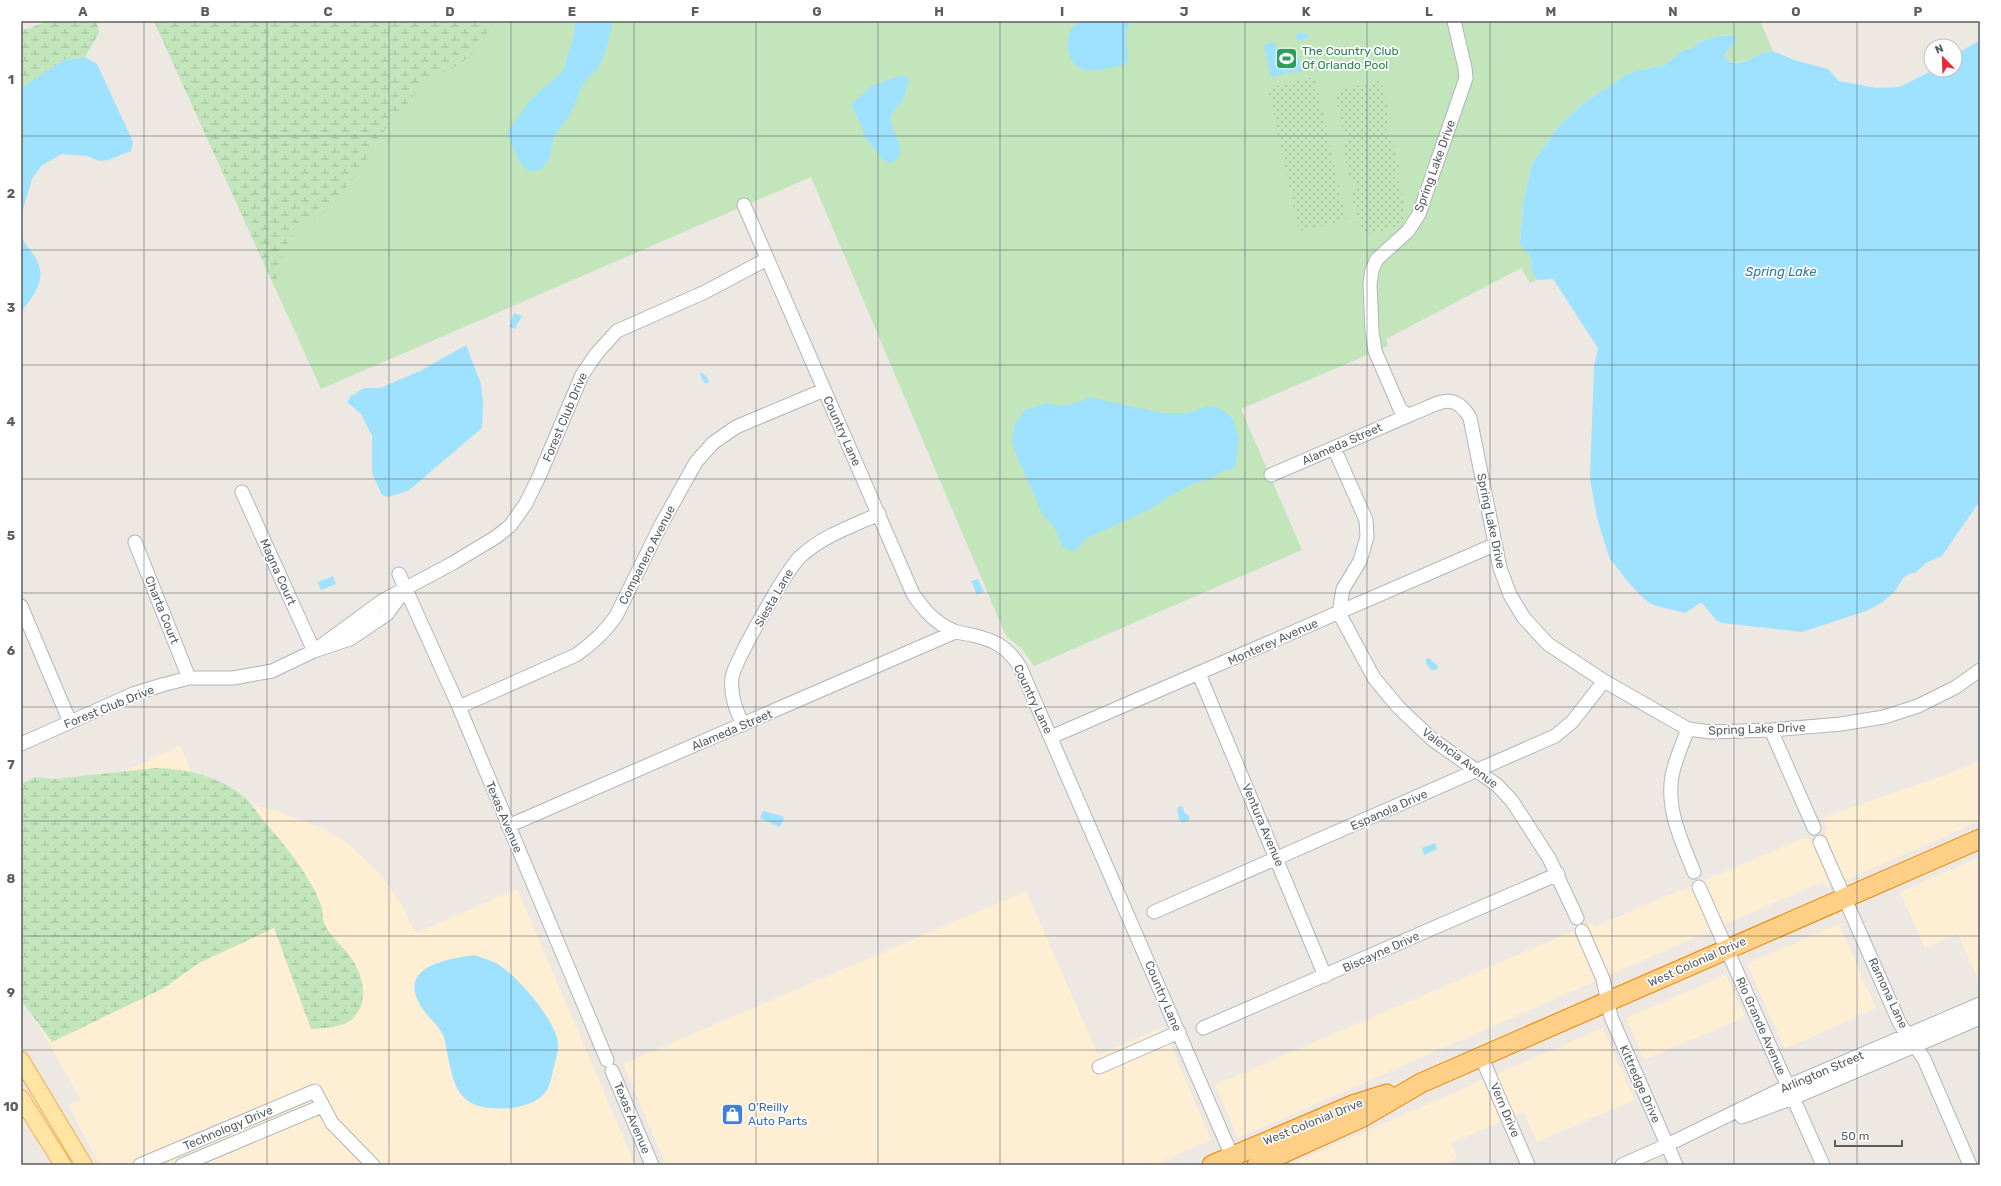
<svg xmlns="http://www.w3.org/2000/svg" width="2001" height="1186" viewBox="0 0 2001 1186" font-family="Rubik,sans-serif">
<style>
.commercial{fill:#feefd4}
.grass{fill:#c2e5bc}
.wetland{fill:url(#wetland-marsh)}
.park{fill:url(#park-dots)}
.water{fill:#9ee2ff}
.lines{fill:none;stroke-linecap:round;stroke-linejoin:round}
.minor-casing{stroke:#b2b5b9;stroke-width:15}
.major-casing{stroke:#f3b154;stroke-width:18}
.highway-casing{stroke:#ed8300;stroke-width:21}
.minor{stroke:#fff;stroke-width:13}
.major{stroke:#ffe4a3;stroke-width:16}
.highway{stroke:#fecf86;stroke-width:19}
.grid{fill:none;stroke:#595e62;stroke-width:1;stroke-opacity:0.55}
.labels{text-anchor:middle;dominant-baseline:central;stroke-width:3.5;stroke-linejoin:round;paint-order:stroke}
.leisure-label{font-size:12px;fill:#27864d;stroke:#fff;text-anchor:start}
.street-label{font-size:12px;fill:#595e62;stroke:#fff}
.shop-label{font-size:12px;fill:#366cbe;stroke:#fff;text-anchor:start}
.water-label{font-size:13px;font-style:italic;fill:#37789f;stroke:#fff}
.neatline{fill:none;stroke:#595e62;stroke-width:1.5}
.grid-label{font-size:13px;text-anchor:middle;font-weight:bold;fill:#595e62}
</style>
<defs>
<pattern id="wetland-marsh" width="20" height="14" patternUnits="userSpaceOnUse"><rect width="20" height="14" fill="#c2e5bc"/><path d="M1 5h8M5 5V1M11 12h8M15 12V8" fill="none" stroke="#a1bd9c"/></pattern>
<pattern id="park-dots" width="8" height="8" patternUnits="userSpaceOnUse"><rect width="8" height="8" fill="#c2e5bc"/><path d="M2 2h.1M6 6h.1" fill="none" stroke="#a1bd9c" stroke-width="1.8" stroke-linecap="round"/></pattern>
</defs>
<rect width="100%" height="100%" fill="#ede8e1"/>
<path class="commercial" d="M 180,746 L 205,803 L 238,803 L 275,810 L 324,829 L 350,845 L 379,873 L 399,901 L 416,933 L 517,889 L 635,1165 L 100,1165 L 68,1105 L 81,1100 L 30,1010 L 21,817 Z
M 1980,760 L 1980,821 L 1827,888 L 1824,881 L 1238,1138 L 1215,1085 L 1592,923 L 1594,927 L 1804,838 L 1813,842 L 1819,840 L 1824,837 L 1827,828 L 1822,818 L 1964,768 Z
M 1980,857 L 1980,984 L 1958,934 L 1925,948 L 1900,892 Z
M 1026,891 L 1098,1055 L 1163,1027 L 1211,1140 L 1153,1165 L 666,1165 L 623,1064 Z
M 1839,924 L 1876,1008 L 1785,1049 L 1747,964 Z
M 1726,975 L 1745,1017 L 1644,1060 L 1626,1018 Z
M 1603,1028 L 1634,1100 L 1537,1142 L 1524,1112 L 1451,1143 L 1457,1158 L 1441,1165 L 1288,1165 Z"/>
<path class="grass" d="M 154,21 L 1760,21 L 1773,51 C 1756,54 1744,67 1726,60 L 1725,56 L 1735,37 L 1732,35 L 1719,36 L 1701,41 L 1691,49 L 1683,50 L 1665,65 L 1636,71 L 1626,75 L 1582,104 L 1558,127 L 1532,164 L 1523,204 L 1520,244 C 1527,252 1534,258 1531,269 L 1537,280 L 1530,283 L 1521,268 L 1386,339 L 1388,346 L 1241,409 L 1302,550 L 1034,666 L 1022,649 L 1006,636 L 811,177 L 321,389 Z"/>
<path class="wetland" d="M 49,21 L 97,21 L 99,33 L 85,57 L 64,60 L 21,88 L 21,31 Z
M 154,21 L 495,21 L 474,52 L 460,64 L 425,82 L 378,138 C 372,155 339,200 325,212 C 316,220 304,222 296,231 C 283,244 279,270 275,288 Z
M 156,768 C 186,769 214,775 239,793 C 249,800 256,811 263,820 C 284,844 312,877 322,908 C 323,913 322,918 324,923 C 329,936 342,945 350,956 C 363,974 371,1004 351,1020 C 340,1028 324,1028 311,1029 L 274,928 L 199,963 L 164,988 L 52,1042 L 21,1000 L 21,784 L 34,777 L 54,779 Z"/>
<path class="park" d="M 1315,77 L 1346,220 L 1299,231 L 1269,93 L 1272,87 Z
M 1378,81 L 1383,87 L 1391,123 L 1388,129 L 1384,131 L 1391,136 L 1400,171 L 1394,178 L 1399,182 L 1407,219 L 1402,226 L 1368,234 L 1360,229 L 1351,193 L 1354,187 L 1357,186 L 1351,182 L 1342,145 L 1349,138 L 1344,134 L 1335,96 L 1339,90 Z"/>
<path class="water" d="M 575,21 L 613,21 C 609,35 607,52 600,65 C 596,72 588,76 584,83 C 577,93 576,103 571,113 C 566,122 558,129 554,138 C 549,150 552,167 536,171 C 520,175 512,143 507,133 L 530,100 L 559,75 L 564,68 L 574,35 Z
M 1081,21 L 1132,21 C 1120,32 1130,49 1127,62 L 1123,65 C 1112,67 1097,72 1086,70 C 1071,68 1065,48 1069,35 C 1070,29 1076,24 1081,21 Z
M 1300,31 L 1303,34 L 1307,33 L 1308,38 L 1297,41 L 1296,36 Z
M 1733,35 L 1737,39 C 1734,46 1727,48 1725,56 L 1726,60 L 1735,63 L 1744,62 L 1763,53 L 1773,51 L 1794,60 L 1828,69 L 1839,81 L 1876,88 L 1899,87 L 1934,70 L 1955,70 L 1955,55 L 1980,40 L 1980,501 L 1942,556 L 1926,563 L 1915,573 L 1909,574 L 1903,578 L 1896,590 L 1883,602 L 1866,611 L 1802,632 L 1722,623 L 1716,620 L 1703,604 L 1700,603 L 1685,613 L 1653,605 L 1643,598 L 1627,581 L 1609,557 L 1597,518 L 1590,479 L 1594,366 L 1598,348 L 1553,279 L 1537,280 L 1531,269 C 1534,258 1527,252 1520,244 L 1523,204 L 1532,164 L 1558,127 L 1582,104 L 1626,75 L 1636,71 L 1665,65 L 1683,50 L 1691,49 L 1701,41 L 1719,36 Z
M 1275,42 L 1278,56 L 1297,51 L 1302,72 L 1299,73 L 1298,71 L 1271,77 L 1264,45 Z
M 85,57 L 97,64 L 133,142 L 131,151 L 108,160 L 99,161 L 87,156 L 62,154 L 41,166 L 32,179 L 21,216 L 21,88 L 64,60 Z
M 900,76 L 907,76 L 909,81 L 903,101 L 894,110 L 890,119 C 892,133 912,155 890,163 L 882,159 L 864,136 L 862,127 L 851,105 L 871,86 Z
M 21,236 C 25,245 32,251 36,259 C 48,280 33,296 21,312 Z
M 514,313 L 522,316 L 516,326 L 516,329 L 509,327 Z
M 466,345 L 481,384 L 483,404 L 482,428 L 408,491 L 388,497 L 382,495 L 372,473 L 372,436 L 361,414 L 347,402 L 351,396 L 364,388 L 380,388 L 420,371 Z
M 701,372 L 707,377 L 709,383 L 704,383 L 700,375 Z
M 1089,397 L 1162,413 L 1187,413 L 1209,406 L 1219,408 L 1227,413 L 1233,419 L 1239,439 L 1236,464 L 1234,468 L 1230,470 L 1224,470 L 1216,476 L 1193,484 L 1163,500 L 1149,510 L 1091,536 L 1085,539 L 1075,552 L 1062,547 C 1060,537 1053,522 1044,517 L 1018,459 L 1012,441 L 1015,424 L 1025,410 L 1047,403 L 1061,406 L 1076,403 Z
M 333,576 L 336,584 L 321,590 L 318,582 Z
M 978,579 L 984,592 L 977,595 L 971,581 Z
M 1429,658 L 1438,666 L 1436,670 L 1431,670 L 1426,664 L 1426,659 Z
M 1179,806 L 1183,807 L 1184,812 L 1190,817 L 1189,820 L 1183,823 L 1179,820 L 1177,809 Z
M 763,811 L 782,816 L 784,818 L 780,827 L 760,818 Z
M 1435,843 L 1437,849 L 1424,855 L 1422,848 Z
M 474,955 C 481,957 489,960 496,963 C 517,975 555,1019 558,1043 C 559,1051 555,1062 553,1070 C 550,1087 546,1098 528,1104 C 514,1109 506,1109 490,1108 C 456,1105 453,1081 447,1052 C 446,1047 445,1040 443,1035 C 437,1023 425,1015 419,1003 C 399,966 448,959 474,955 Z"/>
<g class="lines">
<defs>
<path id="minor" d="M 1454,21 L 1465,68 L 1466,78 L 1419,214 L 1408,231 L 1377,259 L 1372,270 L 1370,284 L 1372,331 L 1375,351 L 1400,409 L 1407,415 C 1432,410 1451,385 1470,418 L 1500,568 L 1510,595 L 1524,618 L 1548,644 L 1604,681 L 1688,729 L 1711,732 L 1771,730 L 1841,724 L 1884,717 L 1918,706 L 1956,687 L 1980,670
M 744,205 L 913,594 C 924,610 935,623 954,631 C 960,633 966,634 972,635 C 994,640 1008,647 1020,667 L 1235,1163
M 1334,448 L 1366,520 L 1367,537 L 1360,561 L 1343,589 L 1339,613 L 1374,678 L 1399,708 L 1433,740 L 1497,785 L 1512,801 L 1549,858 L 1577,918
M 1271,475 L 1412,414
M 242,492 L 314,651
M 135,542 L 189,678
M 399,574 L 459,707 L 607,1060
M 21,606 L 70,722
M 314,651 L 382,601 L 453,563 L 496,537 L 510,526 L 525,505 L 538,479 L 582,375 L 597,353 L 617,331 L 705,292 L 767,259
M 1199,674 L 1325,976
M 459,707 L 576,655 C 592,644 605,632 616,616 L 661,525 L 696,462 L 713,443 L 736,427 L 824,390
M 743,725 C 736,710 730,695 732,678 C 734,662 788,567 801,556 C 823,536 852,526 879,514
M 1688,729 C 1682,745 1675,760 1672,776 C 1666,810 1682,842 1694,872
M 1771,730 L 1814,828
M 1051,737 L 1494,545
M 21,744 L 133,694 L 162,685 L 189,678 L 233,678 L 272,671 L 314,651 L 350,639 L 387,614 L 404,591
M 508,826 L 955,632
M 1820,842 L 1900,1024 L 1924,1059 L 1970,1165
M 1699,887 L 1823,1165
M 1154,912 L 1555,736 L 1572,722 L 1604,681
M 1582,931 L 1603,979 L 1611,1017 L 1676,1165
M 1203,1028 L 1558,874
M 1481,1056 L 1528,1165
M 1099,1067 L 1179,1032
M 612,1071 L 652,1165
M 1742,1117 L 1793,1098 L 1980,1018
M 140,1165 L 315,1091 L 332,1123 L 373,1165
M 182,1165 L 322,1106
M 1622,1165 L 1667,1145 L 1788,1086 L 1980,1004"/>
<path id="major" d="M 21,1060 L 84,1165
M 21,1098 L 63,1165"/>
<path id="highway" d="M 1212,1165 L 1355,1104 L 1387,1094
M 1257,1165 L 1363,1117 L 1421,1083 L 1980,839"/>
</defs>
<use href="#minor" class="minor-casing"/>
<use href="#major" class="major-casing"/>
<use href="#highway" class="highway-casing"/>
<use href="#minor" class="minor"/>
<use href="#major" class="major"/>
<use href="#highway" class="highway"/>
</g>
<path class="grid" d="M 144,21 L 144,1165M 267,21 L 267,1165M 389,21 L 389,1165M 511,21 L 511,1165M 634,21 L 634,1165M 756,21 L 756,1165M 878,21 L 878,1165M 1000,21 L 1000,1165M 1123,21 L 1123,1165M 1245,21 L 1245,1165M 1367,21 L 1367,1165M 1490,21 L 1490,1165M 1612,21 L 1612,1165M 1734,21 L 1734,1165M 1857,21 L 1857,1165M 21,136 L 1980,136M 21,250 L 1980,250M 21,365 L 1980,365M 21,479 L 1980,479M 21,593 L 1980,593M 21,707 L 1980,707M 21,821 L 1980,821M 21,936 L 1980,936M 21,1050 L 1980,1050"/>
<defs>
<symbol id="stadium-square" viewBox="-11 -11 22 22"><rect x="-9" y="-9" width="18" height="18" rx="4" fill="#2e9e5b" stroke="#fff"/><path d="M0-5a6.5 5 0 1 0 0 10a6.5 5 0 1 0 0-10ZM-3.5-1.8h7v3.6h-7Z" fill="#fff"/></symbol>
<symbol id="shop-square" viewBox="-11 -11 22 22"><rect x="-9" y="-9" width="18" height="18" rx="4" fill="#3f7fe0" stroke="#fff"/><path d="M-5-2.5h2.3a2.7 3.5 0 0 1 5.4 0H5L5.5 6h-11ZM-1.5-2.5h3a1.5 2.3 0 0 0-3 0Z" fill="#fff"/></symbol>
</defs>
<g fill-rule="evenodd">
<use href="#stadium-square" x="1274" y="46" width="25" height="25"/>
<use href="#shop-square" x="720" y="1102" width="25" height="25"/>
</g>
<g class="labels">
<g class="leisure-label">
<text x="1302" y="51">The Country Club<tspan x="1302" dy="14">Of Orlando Pool</tspan></text>
</g>
<g class="street-label">
<text transform="translate(1435 166) rotate(-70)">Spring Lake Drive</text>
<text transform="translate(565 417) rotate(-67)">Forest Club Drive</text>
<text transform="translate(842 431) rotate(66)">Country Lane</text>
<text transform="translate(1342 444) rotate(-24)">Alameda Street</text>
<text transform="translate(1491 521) rotate(78)">Spring Lake Drive</text>
<text transform="translate(647 555) rotate(-63)">Companero Avenue</text>
<text transform="translate(278 572) rotate(66)">Magna Court</text>
<text transform="translate(774 598) rotate(-60)">Siesta Lane</text>
<text transform="translate(162 610) rotate(68)">Charta Court</text>
<text transform="translate(1273 642) rotate(-24)">Monterey Avenue</text>
<text transform="translate(1033 699) rotate(65)">Country Lane</text>
<text transform="translate(109 707) rotate(-22)">Forest Club Drive</text>
<text transform="translate(1757 729) rotate(-2)">Spring Lake Drive</text>
<text transform="translate(732 730) rotate(-23)">Alameda Street</text>
<text transform="translate(1460 758) rotate(37)">Valencia Avenue</text>
<text transform="translate(1389 810) rotate(-24)">Espanola Drive</text>
<text transform="translate(504 817) rotate(67)">Texas Avenue</text>
<text transform="translate(1263 825) rotate(67)">Ventura Avenue</text>
<text transform="translate(1381 952) rotate(-24)">Biscayne Drive</text>
<text transform="translate(1697 962) rotate(-24)">West Colonial Drive</text>
<text transform="translate(1888 993) rotate(65)">Ramona Lane</text>
<text transform="translate(1163 996) rotate(67)">Country Lane</text>
<text transform="translate(1761 1026) rotate(66)">Rio Grande Avenue</text>
<text transform="translate(1822 1072) rotate(-23)">Arlington Street</text>
<text transform="translate(1640 1084) rotate(66)">Kittredge Drive</text>
<text transform="translate(1505 1110) rotate(67)">Vern Drive</text>
<text transform="translate(632 1118) rotate(67)">Texas Avenue</text>
<text transform="translate(1313 1122) rotate(-22)">West Colonial Drive</text>
<text transform="translate(228 1128) rotate(-23)">Technology Drive</text>
</g>
<g class="shop-label">
<text x="748" y="1107">O'Reilly<tspan x="748" dy="14">Auto Parts</tspan></text>
</g>
<g class="water-label">
<text x="1781" y="271">Spring Lake</text>
</g>
</g>
<rect width="2001" height="1186" fill="none" stroke="#ffffff" stroke-width="44"/>
<g transform="translate(1943 58) rotate(337)"><circle r="19" fill="#ffffff" stroke="#bdbfc0"/>
<path d="M0-3L7 15L0 10L-7 15Z" fill="#eb2934"/>
<text y="-6" font-size="11" font-weight="bold" text-anchor="middle" fill="#595e62">N</text>
</g>
<path d="M1835 1140v6h67v-6" fill="none" stroke="#595e62" stroke-width="2"/>
<text x="1841" y="1140" font-size="12" fill="#595e62" stroke="#ffffff" stroke-width="3" paint-order="stroke">50 m</text>
<rect x="22" y="22" width="1957" height="1142" class="neatline"/>
<g class="grid-label">
<text x="83" y="16">A</text>
<text x="205" y="16">B</text>
<text x="328" y="16">C</text>
<text x="450" y="16">D</text>
<text x="572" y="16">E</text>
<text x="695" y="16">F</text>
<text x="817" y="16">G</text>
<text x="939" y="16">H</text>
<text x="1062" y="16">I</text>
<text x="1184" y="16">J</text>
<text x="1306" y="16">K</text>
<text x="1429" y="16">L</text>
<text x="1551" y="16">M</text>
<text x="1673" y="16">N</text>
<text x="1796" y="16">O</text>
<text x="1918" y="16">P</text>
<text x="11" y="84">1</text>
<text x="11" y="198">2</text>
<text x="11" y="312">3</text>
<text x="11" y="426">4</text>
<text x="11" y="540">5</text>
<text x="11" y="655">6</text>
<text x="11" y="769">7</text>
<text x="11" y="883">8</text>
<text x="11" y="997">9</text>
<text x="11" y="1111">10</text>
</g>
</svg>
